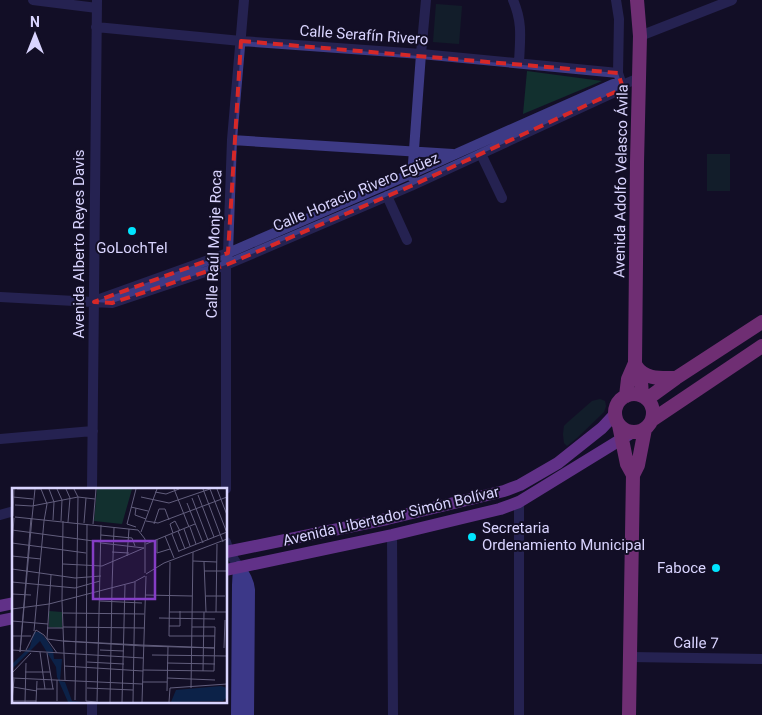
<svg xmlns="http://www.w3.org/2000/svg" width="762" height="715" viewBox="0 0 762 715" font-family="Roboto,sans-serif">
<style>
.green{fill:#12302f}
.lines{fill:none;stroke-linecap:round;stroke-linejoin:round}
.minor{stroke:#3d3a85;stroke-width:10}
.secondary{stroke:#6f6bff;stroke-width:12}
.primary{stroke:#c25bff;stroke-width:12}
.trunk{stroke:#e055d1;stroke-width:14}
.marked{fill:none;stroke:#d62828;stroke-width:4;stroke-dasharray:10 6;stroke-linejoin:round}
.poi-dot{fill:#00e5ff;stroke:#130f26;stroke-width:2}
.labels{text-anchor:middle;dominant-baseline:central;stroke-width:4;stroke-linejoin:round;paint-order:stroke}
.street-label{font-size:15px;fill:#d9d4ff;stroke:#130f26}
.poi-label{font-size:15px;fill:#d9d4ff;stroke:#130f26}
.inset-road{fill:none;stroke:#625e7d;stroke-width:1}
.view{fill:#843dc5;fill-opacity:0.15;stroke:#843dc5;stroke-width:2.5}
.inset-edge{fill:none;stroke:#d9d4ff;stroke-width:2.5}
</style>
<rect width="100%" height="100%" fill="#130f26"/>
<path class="green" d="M 436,4 L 462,6 L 459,44 L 433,42 Z
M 527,71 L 602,81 L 523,114 Z
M 707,154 L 730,154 L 730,191 L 707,191 Z
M 600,399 L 605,401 L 606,406 L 604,412 L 577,438 L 567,446 L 564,443 L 563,434 L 564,426 L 568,422 L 592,401 Z"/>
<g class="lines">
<path class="minor" d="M 33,0 L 97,8
M 513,0 C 523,23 520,39 519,63
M 616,0 L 619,19 L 618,73
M 96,27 L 241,41 L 421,54 L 618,73 L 622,85
M 640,36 L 732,0
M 232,140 L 453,154
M 481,154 L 502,198
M 412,177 L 421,54 L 426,0
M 387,196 L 407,240
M 0,297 L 112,303 L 226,265 L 411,186 L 615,92 L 622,85 L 639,78
M 97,300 L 228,253 L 413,173 L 613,84 L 622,85
M 0,439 L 93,431
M 92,489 L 97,0
M 226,489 L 226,265 L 228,253 L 232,140 L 244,0
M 519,502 L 519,715
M 0,515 L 14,511
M 392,535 L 393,715
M 226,542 L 229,552 L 239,567
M 630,657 L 762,659
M 92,715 L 92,701"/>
<path class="secondary" d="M 239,567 C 244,575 248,581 249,590 L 248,715
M 237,715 L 238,585 L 239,567"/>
<path class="primary" d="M 226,552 L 387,519 L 504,491 L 520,485 L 558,463 L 602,428 L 615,414
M 226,570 L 392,535 L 500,509 L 519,502 L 633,432
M 0,606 L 14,603
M 0,621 L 14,618"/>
<path class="trunk" d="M 637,0 L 640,36 L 637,162 L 635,363 L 641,381 L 642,396
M 636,366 C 645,380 661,378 676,378
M615 413a19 19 0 1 1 38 0a19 19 0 1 1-38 0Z
M 626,396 L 628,379 L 635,363
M 647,399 L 676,378 L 762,322
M 652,420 L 762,346
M 619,425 L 627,464 L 633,475
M 629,715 L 633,475 L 638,465 L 645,429"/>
</g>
<path d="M0 0H762V715H0ZM 241,41 L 618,73 L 622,85 L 615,92 L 411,186 L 226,265 L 112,303 L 94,302 L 228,253 Z" fill="#130f26" fill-opacity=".55" fill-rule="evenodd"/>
<path class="marked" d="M 241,41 L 618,73 L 622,85 L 615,92 L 411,186 L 226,265 L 112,303 L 94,302 L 228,253 Z"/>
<g class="poi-dot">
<circle cx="132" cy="231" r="5"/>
<circle cx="472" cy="537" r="5"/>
<circle cx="716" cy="568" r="5"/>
</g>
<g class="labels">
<g class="street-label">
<text transform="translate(364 35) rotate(4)">Calle Serafín Rivero</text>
<text transform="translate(621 181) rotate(-89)">Avenida Adolfo Velasco Ávila</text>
<text transform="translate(356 192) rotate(-23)">Calle Horacio Rivero Egüez</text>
<text transform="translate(79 244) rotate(-90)">Avenida Alberto Reyes Davis</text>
<text transform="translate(214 244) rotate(-88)">Calle Raúl Monje Roca</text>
<text transform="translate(391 516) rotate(-13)">Avenida Libertador Simón Bolívar</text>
<text transform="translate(696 643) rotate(1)">Calle 7</text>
</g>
<g class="poi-label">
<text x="132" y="248">GoLochTel</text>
<text x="482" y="528" text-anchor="start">Secretaria<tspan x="482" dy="17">Ordenamiento Municipal</tspan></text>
<text x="706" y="568" text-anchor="end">Faboce</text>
</g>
</g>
<g transform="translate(12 488)">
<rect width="215" height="215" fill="#130f26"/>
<path d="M 85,1 L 120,1 L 110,36 L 82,33 ZM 37,123 L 50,124 L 50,140 L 37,139 Z" fill="#12302f"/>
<path d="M 22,144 L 28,144 L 34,151 L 41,162 L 42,171 L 50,171 L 48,193 L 53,194 L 60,213 L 70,214 L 56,214 L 45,189 L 44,179 L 28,153 L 0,181 L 1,175 L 18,159 ZM 209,198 L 215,200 L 215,209 L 211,213 L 159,214 L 164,202 Z" fill="#0c2248"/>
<path class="inset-road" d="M 5,1 L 29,1M 29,1 L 35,16 L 32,33M 37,1 L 42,14 L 41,32M 45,1 L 50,12 L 49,33M 54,1 L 58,10 L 56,34M 62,1 L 66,9 L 63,212M 124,1 L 115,36 L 124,39M 162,1 L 177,39M 191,1 L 211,54M 198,1 L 215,45M 205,1 L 215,27M 143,4 L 154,6 L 167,1M 186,7 L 202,49M 1,9 L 21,11M 129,9 L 157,15 L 198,1M 180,10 L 196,52M 175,15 L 191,55M 3,17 L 20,18 L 66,9 L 83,11M 119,19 L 136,23M 124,20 L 123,27 L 134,31M 1,28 L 2,1M 3,29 L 126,42 L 133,51 L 133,85M 19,30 L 8,164 L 20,30M 20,30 L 23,1M 134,33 L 146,35 L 215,9M 72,35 L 74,10M 75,36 L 74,213 L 84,214M 81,36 L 84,1M 142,36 L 147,21 L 153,21 L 157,32M 178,39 L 184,56M 172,41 L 178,58M 0,42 L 89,54M 166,43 L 173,61M 129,44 L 145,1M 161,45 L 158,36 L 163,33 L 168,43M 160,46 L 167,64M 89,47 L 120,50 L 123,58M 153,48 L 162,70M 145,51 L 145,65 L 158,61M 0,55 L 74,65M 89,55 L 132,60M 134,56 L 183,36M 0,58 L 2,30M 167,63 L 215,44M 100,64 L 117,65M 0,68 L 29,71M 115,68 L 117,41M 181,73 L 205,74M 158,74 L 157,148 L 203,148M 192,74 L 194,124M 51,76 L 90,78 L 132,60M 0,81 L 63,90 L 89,88M 192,83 L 215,83M 134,86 L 152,75 L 215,51M 0,94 L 63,100 L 88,93M 215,97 L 215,132M 100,99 L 102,40M 0,106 L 19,107M 133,107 L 180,108M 194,108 L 213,108M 50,112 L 51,33M 50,113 L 53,192M 88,113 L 130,115M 0,121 L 37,116 L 122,94 L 133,88M 157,124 L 215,124M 204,124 L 205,56M 51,125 L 132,126M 147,130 L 203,131M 0,133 L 36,136M 157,138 L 168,138 L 168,123M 51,139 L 132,140M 35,140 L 51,140M 22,143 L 32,33M 0,148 L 19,148M 35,151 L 39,87M 35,151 L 51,153M 51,153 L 129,157 L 203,160 L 131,158 ZM 212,160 L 213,132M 0,162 L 131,170M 14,162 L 24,142 L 32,147 L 45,165M 88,162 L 112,163M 28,164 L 33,201M 35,165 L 41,201M 140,167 L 215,168M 75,174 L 112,176M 155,175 L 203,176M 52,178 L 131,183M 131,182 L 202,183 L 203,139 L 180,139M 191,183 L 192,124M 13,184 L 38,184M 0,185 L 19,165M 0,190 L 130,196M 155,190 L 203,192M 131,194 L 155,194M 1,199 L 25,203M 75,200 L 121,202M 179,200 L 181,64M 25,201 L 42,201M 155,203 L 156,159M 0,213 L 24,213M 45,213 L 45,192M 0,214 L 2,191M 13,214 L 14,175M 24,214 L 25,193M 85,214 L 89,37M 98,214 L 100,99M 110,214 L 113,97M 121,214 L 123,94M 130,214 L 134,88M 157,214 L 158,200 L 215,196"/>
<path class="view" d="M 81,53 L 143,53 L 143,111 L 81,111 Z"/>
<rect width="215" height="215" class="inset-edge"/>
</g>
<g transform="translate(35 35)" stroke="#130f26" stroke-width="4" paint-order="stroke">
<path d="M0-4L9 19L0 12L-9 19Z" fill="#d9d4ff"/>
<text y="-8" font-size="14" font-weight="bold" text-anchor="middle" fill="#d9d4ff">N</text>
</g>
</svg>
